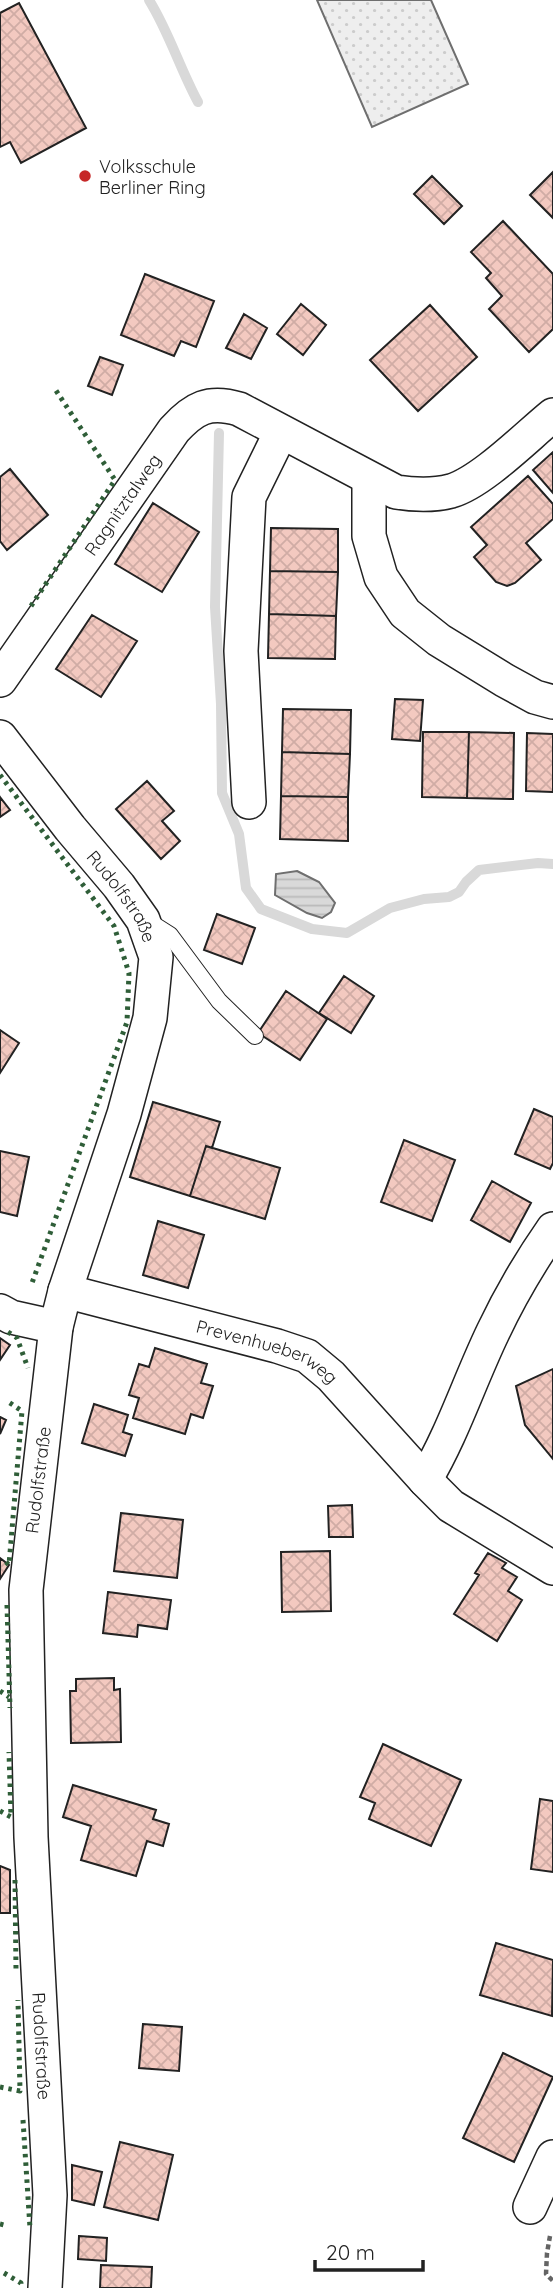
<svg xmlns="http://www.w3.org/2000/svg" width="553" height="2288" viewBox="0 0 553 2288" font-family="Quicksand,sans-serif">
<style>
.grass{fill:url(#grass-dots);stroke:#6f6f6f;stroke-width:2}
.water{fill:url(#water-rules);stroke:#6f6f6f;stroke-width:2}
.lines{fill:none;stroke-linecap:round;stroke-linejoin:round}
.stream{stroke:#d9d9d9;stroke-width:10}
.building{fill:url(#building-cross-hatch);stroke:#222;stroke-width:2}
.lane-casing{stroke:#222;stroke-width:18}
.street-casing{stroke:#222;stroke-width:36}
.path{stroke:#646464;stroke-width:4.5;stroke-dasharray:5 3.5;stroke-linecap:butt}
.lane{stroke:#fff;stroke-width:16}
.street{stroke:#fff;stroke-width:33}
.hedge{stroke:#2f5e38;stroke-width:5;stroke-dasharray:3.5 5;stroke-linecap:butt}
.poi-dot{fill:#c62828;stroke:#fff;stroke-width:2.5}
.labels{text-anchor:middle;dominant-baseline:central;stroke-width:5;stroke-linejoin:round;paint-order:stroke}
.poi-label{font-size:18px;fill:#222;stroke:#fff;text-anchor:start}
.street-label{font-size:18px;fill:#222;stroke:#fff}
</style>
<defs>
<pattern id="grass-dots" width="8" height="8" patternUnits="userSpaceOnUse" patternTransform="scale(1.75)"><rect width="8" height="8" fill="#eee"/><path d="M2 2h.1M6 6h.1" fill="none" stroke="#ccc" stroke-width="1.8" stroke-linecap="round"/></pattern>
<pattern id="water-rules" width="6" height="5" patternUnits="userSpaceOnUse" patternTransform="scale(1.75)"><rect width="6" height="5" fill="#d9d9d9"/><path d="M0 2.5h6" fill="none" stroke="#bababa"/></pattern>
<pattern id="building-cross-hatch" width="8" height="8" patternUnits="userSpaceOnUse" patternTransform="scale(1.75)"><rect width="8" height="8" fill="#f3c9c0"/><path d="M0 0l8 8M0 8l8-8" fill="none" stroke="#d0aca5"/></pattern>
</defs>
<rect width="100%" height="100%" fill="#fff"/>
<path class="grass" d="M 317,0 L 431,0 L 468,84 L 372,127 Z"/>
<path class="water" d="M 297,871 L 319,882 L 335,903 L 331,912 L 322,918 L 307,913 L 275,895 L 276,874 Z"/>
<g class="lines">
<path class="stream" d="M 149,0 C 169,32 180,69 198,102
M 219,433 L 215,607 L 221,704 L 222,793 L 239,834 L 246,888 L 261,909 L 312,929 L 347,933 L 390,908 L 424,899 L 449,897 L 459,892 L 466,882 L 479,870 L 538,863 L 553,864"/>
</g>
<path class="building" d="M 19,3 L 86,128 L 21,163 L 10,142 L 0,147 L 0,13 Z
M 553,172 L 553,218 L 530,195 Z
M 432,176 L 462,206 L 444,224 L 414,194 Z
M 503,221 L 553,274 L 553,329 L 529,352 L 489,309 L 502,296 L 486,278 L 491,273 L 471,252 Z
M 145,274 L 214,301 L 196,347 L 181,341 L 174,356 L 121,335 Z
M 301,304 L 326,325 L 303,355 L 277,334 Z
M 430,305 L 477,357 L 418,411 L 370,360 Z
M 244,314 L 267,328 L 251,359 L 226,348 Z
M 100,357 L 123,365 L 112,395 L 88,386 Z
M 553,452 L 553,493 L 533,470 Z
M 10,469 L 48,515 L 7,550 L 0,541 L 0,477 Z
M 528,476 L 553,504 L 553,519 L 526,543 L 541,560 L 515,583 L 507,586 L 496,582 L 474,557 L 487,545 L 471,527 Z
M 153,503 L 199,532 L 162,592 L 115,564 Z
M 271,528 L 338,529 L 338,572 L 270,571 Z
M 270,571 L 338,572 L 336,616 L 269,614 Z
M 269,614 L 336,616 L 335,659 L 268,658 Z
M 92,615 L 137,641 L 101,697 L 56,669 Z
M 395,699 L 423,700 L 420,741 L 392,739 Z
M 283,709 L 351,710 L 350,754 L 282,752 Z
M 423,732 L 469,732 L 467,798 L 422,797 Z
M 469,732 L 514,733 L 513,799 L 467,798 Z
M 527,733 L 553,734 L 553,792 L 526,791 Z
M 282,752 L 350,754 L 348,797 L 281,796 Z
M 147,781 L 174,811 L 162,821 L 180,841 L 161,859 L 116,809 Z
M 281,796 L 348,797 L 348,841 L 280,839 Z
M 0,797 L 10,810 L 0,817 Z
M 217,914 L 255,928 L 242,964 L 204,950 Z
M 344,976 L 374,996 L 351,1033 L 319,1013 Z
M 286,991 L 327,1019 L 300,1060 L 258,1033 Z
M 0,1030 L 19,1043 L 0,1073 Z
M 153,1102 L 220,1122 L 212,1148 L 206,1146 L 190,1196 L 130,1177 Z
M 534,1109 L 553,1117 L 553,1163 L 550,1169 L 515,1154 Z
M 404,1140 L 455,1160 L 432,1221 L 381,1202 Z
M 206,1146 L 280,1168 L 265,1219 L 190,1196 Z
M 0,1151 L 29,1157 L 17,1216 L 0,1212 Z
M 492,1181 L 531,1203 L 510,1242 L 471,1220 Z
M 158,1221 L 204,1235 L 188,1288 L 143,1275 Z
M 0,1338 L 10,1345 L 0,1360 Z
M 155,1348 L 207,1364 L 201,1383 L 213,1386 L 203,1418 L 191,1414 L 185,1434 L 133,1418 L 139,1398 L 129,1395 L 139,1364 L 149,1367 Z
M 553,1369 L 553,1459 L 525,1425 L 516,1386 Z
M 94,1404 L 128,1415 L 123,1432 L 132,1435 L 125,1456 L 82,1443 Z
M 0,1417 L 6,1420 L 0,1434 Z
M 352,1505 L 353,1537 L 329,1537 L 328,1506 Z
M 121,1513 L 183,1520 L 177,1578 L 114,1571 Z
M 330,1551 L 331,1611 L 282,1612 L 281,1552 Z
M 488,1553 L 506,1563 L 502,1568 L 517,1577 L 508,1591 L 522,1600 L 497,1641 L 454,1614 L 479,1575 L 475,1573 Z
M 0,1558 L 9,1565 L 0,1579 Z
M 108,1592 L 171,1600 L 167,1629 L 138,1625 L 137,1637 L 103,1633 Z
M 114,1678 L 114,1690 L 120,1689 L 121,1742 L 71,1743 L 70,1691 L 76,1691 L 76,1679 Z
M 383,1744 L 461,1780 L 431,1846 L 369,1819 L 375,1803 L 360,1797 Z
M 73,1785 L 156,1810 L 153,1819 L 169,1824 L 163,1846 L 147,1841 L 136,1876 L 81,1860 L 91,1826 L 63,1817 Z
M 540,1799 L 553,1801 L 553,1872 L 531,1869 Z
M 0,1866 L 10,1870 L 10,1913 L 0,1913 Z
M 496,1943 L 553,1960 L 552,2016 L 480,1995 Z
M 143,2024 L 182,2027 L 179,2071 L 139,2068 Z
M 503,2053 L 553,2077 L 514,2162 L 463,2138 Z
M 120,2142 L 173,2155 L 158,2220 L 104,2207 Z
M 72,2165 L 102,2172 L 94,2205 L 72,2200 Z
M 79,2236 L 107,2238 L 106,2261 L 78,2259 Z
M 101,2265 L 152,2267 L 151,2288 L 100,2288 Z"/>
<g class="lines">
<defs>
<path id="lane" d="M 148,921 L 170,935 L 219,1001 L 255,1036"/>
<g id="street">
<path d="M 369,479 L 369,536 L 381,577 L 405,613 L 439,640 L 504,680 L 535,697 L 553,702"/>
<path id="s1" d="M 0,680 L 174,430 C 194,408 209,400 239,409 L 396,492 C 415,495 432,496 451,491 C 482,482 527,436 553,415"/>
<path id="s2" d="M 0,737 L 70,828 L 119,886 L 143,920 L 156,957 L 150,1018 L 124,1114 L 65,1291 L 56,1327 L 26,1590 L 31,1837 L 50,2195 L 45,2288"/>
<path d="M 249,802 L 241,651 L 249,497 L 281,432"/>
<path id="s3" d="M 65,1291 L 277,1346 L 307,1356 L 331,1376 L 425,1480 L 451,1506 L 553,1568"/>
<path d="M 0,1311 L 11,1317 L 56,1327"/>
<path d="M 425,1480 C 453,1433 469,1382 493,1332 C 510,1296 530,1262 553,1229"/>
<path d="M 530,2207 L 553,2157"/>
</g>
</defs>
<use href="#lane" class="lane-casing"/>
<use href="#street" class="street-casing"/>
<path class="path" d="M 550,2236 L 547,2253 L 546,2274 L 553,2281"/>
<use href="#lane" class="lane"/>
<use href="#street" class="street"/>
<path class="hedge" d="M 31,606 L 115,480 L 55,389
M 0,775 L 114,926 L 129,973 L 127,1022 L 32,1283
M 8,1332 L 17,1338 L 28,1368
M 6,1562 L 9,1565 L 22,1411 L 7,1401
M 7,1605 L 10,1708
M 0,1691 L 9,1697
M 0,1811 L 11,1817 L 9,1752
M 15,1880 L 16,1971
M 0,2087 L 20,2091 L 18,2000
M 23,2120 L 30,2228
M 0,2224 L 4,2225
M 4,2273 L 21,2283 L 21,2288"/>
</g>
<circle class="poi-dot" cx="85" cy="176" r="7"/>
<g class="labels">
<g class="poi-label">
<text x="99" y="166">Volksschule<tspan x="99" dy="21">Berliner Ring</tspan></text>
</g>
<g class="street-label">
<text stroke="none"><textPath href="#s1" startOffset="214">Ragnitztalweg</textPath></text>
<text stroke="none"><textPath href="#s2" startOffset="201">Rudolfstraße</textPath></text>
<text stroke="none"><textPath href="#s3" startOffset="212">Prevenhueberweg</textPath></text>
<text transform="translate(38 1480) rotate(-83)">Rudolfstraße</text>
<text stroke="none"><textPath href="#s2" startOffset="1377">Rudolfstraße</textPath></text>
</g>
</g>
<path d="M315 2260v10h108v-10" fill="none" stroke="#222222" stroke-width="3.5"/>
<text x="326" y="2260" font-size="21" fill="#222222" stroke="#ffffff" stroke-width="5" paint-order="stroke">20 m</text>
</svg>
